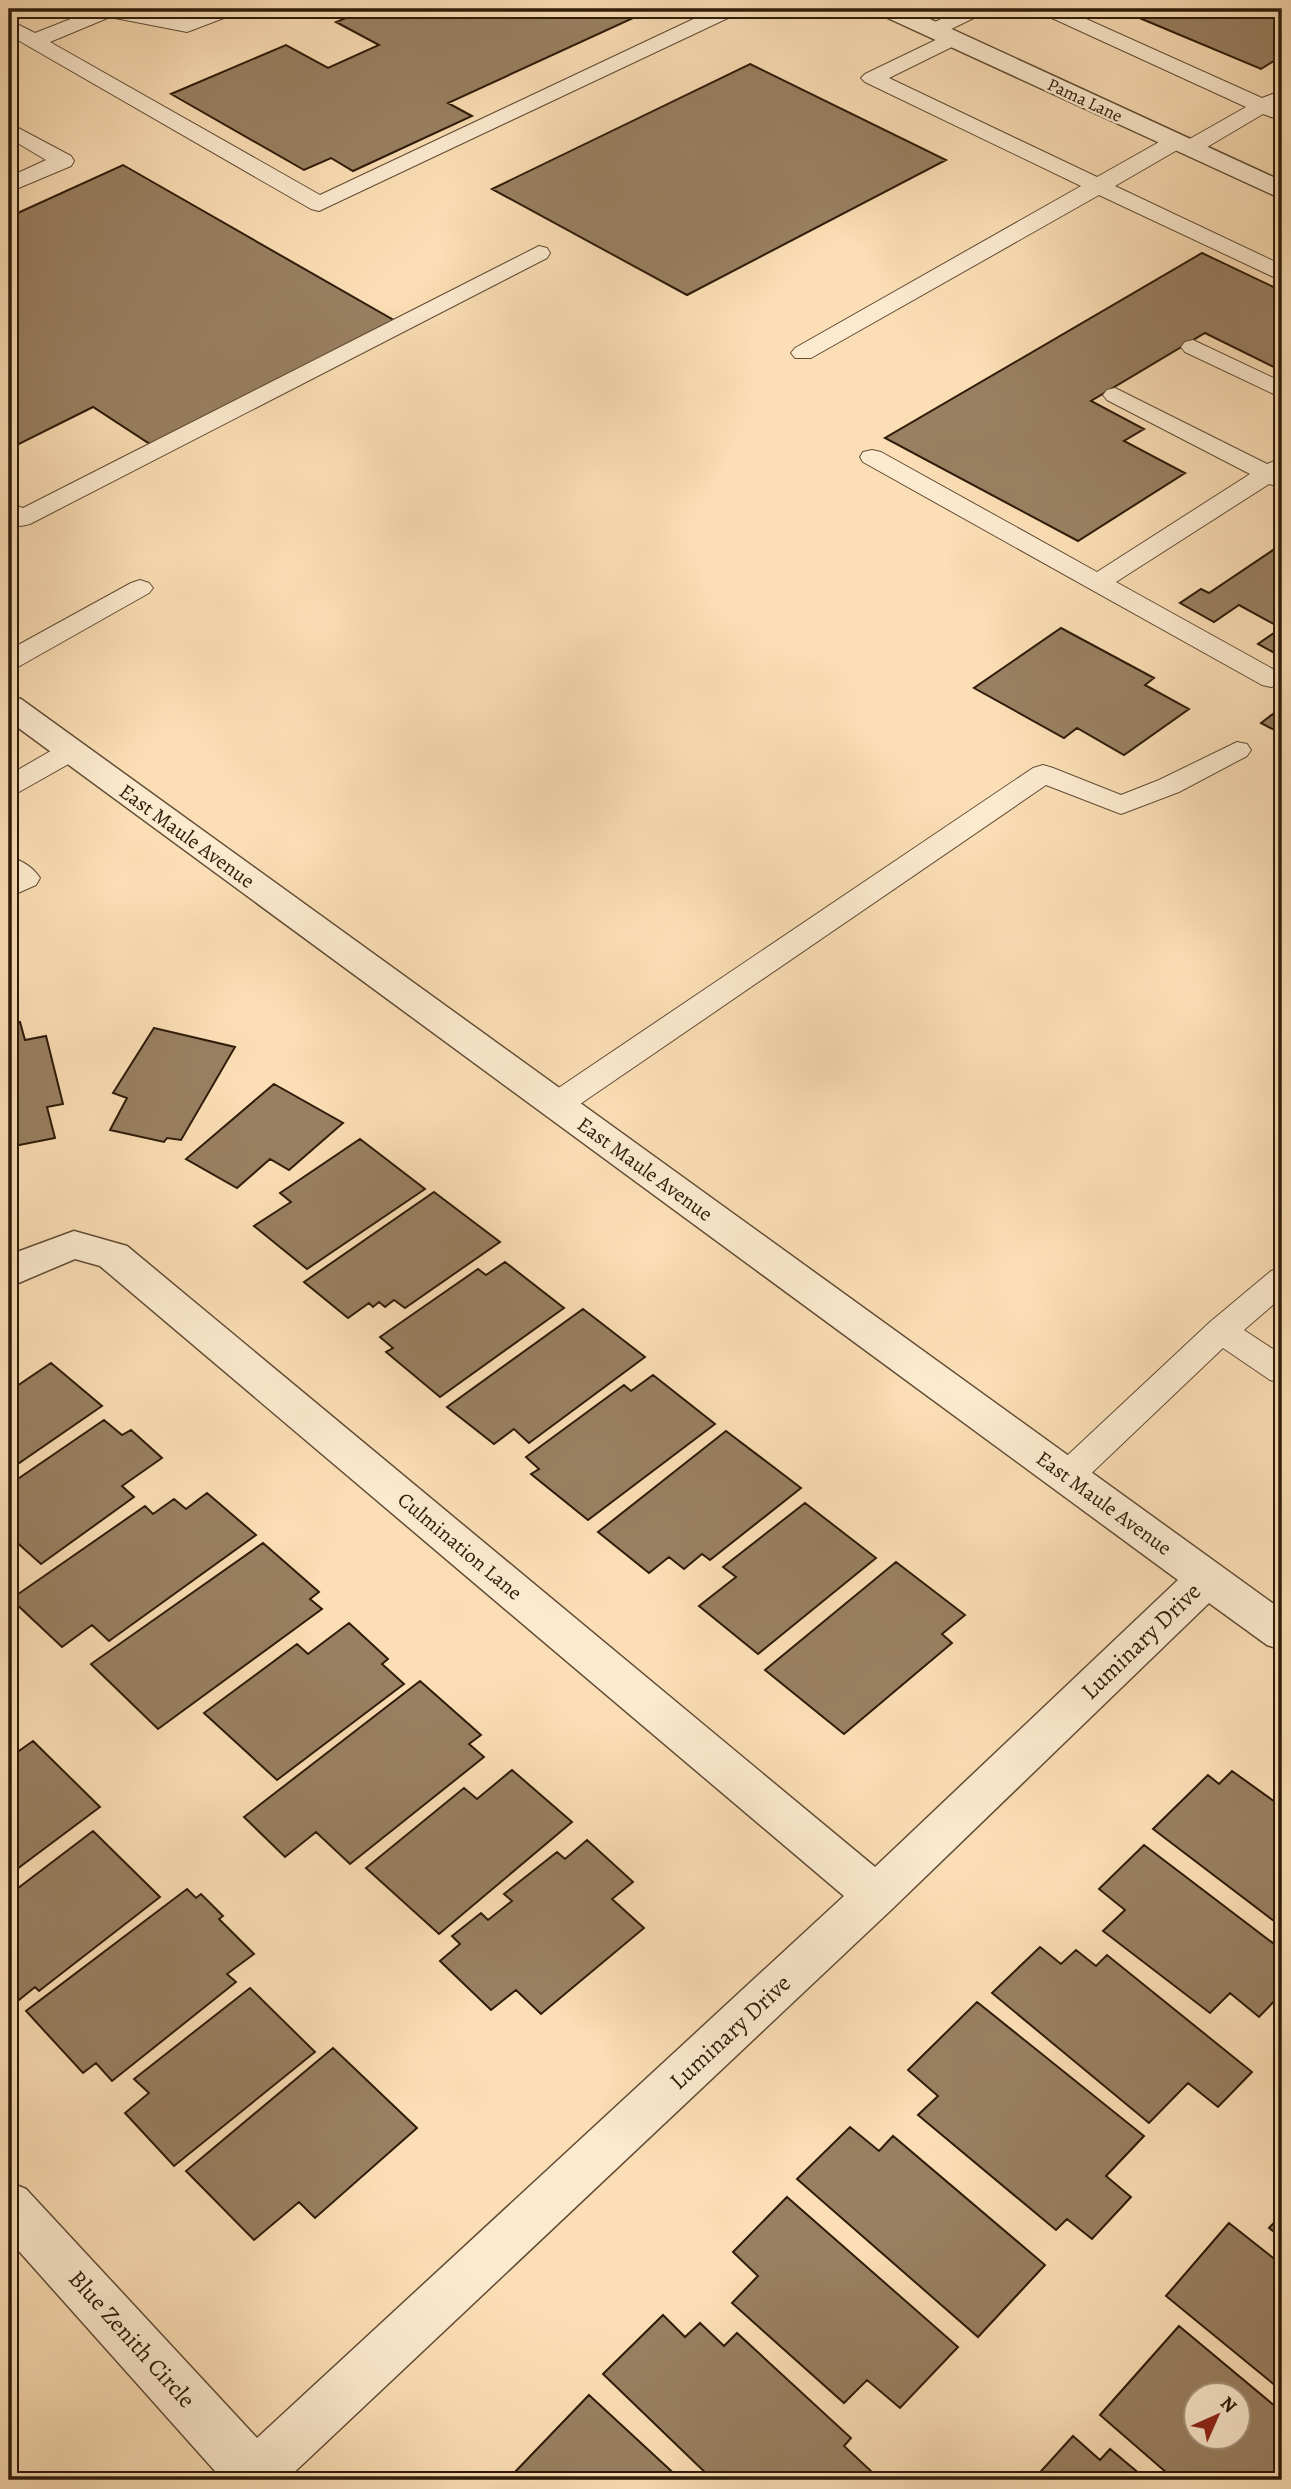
<svg xmlns="http://www.w3.org/2000/svg" width="1291" height="2489" viewBox="0 0 1291 2489" font-family="Alegreya,serif">
<style>
.building{fill:#998062;stroke:#2e1b09;stroke-width:2;fill-rule:evenodd}
.lines{fill:none;stroke-linecap:round;stroke-linejoin:round}
.service-casing{stroke:#614c34;stroke-width:2}
.minor-casing{stroke:#614c34;stroke-width:3}
.service{fill:#fceacf;fill-rule:evenodd}
.minor{fill:#fceacf;fill-rule:evenodd}
.labels{text-anchor:middle;dominant-baseline:central;stroke-width:5;stroke-linejoin:round;paint-order:stroke}
.far-street-label{font-size:18px;fill:#2e1b09;stroke:#fceacf}
.street-label{font-size:21px;fill:#2e1b09;stroke:#fceacf}
.near-street-label{font-size:24px;fill:#2e1b09;stroke:#fceacf}
</style>
<rect width="100%" height="100%" fill="#fbdeb5"/>
<filter id="stains"><feTurbulence type="fractalNoise" baseFrequency=".00286" numOctaves="4"/><feColorMatrix values="0 0 0 0 .2 0 0 0 0 .09 0 0 0 0 .02 0 0 0 .5 -.17"/></filter>
<radialGradient id="worn" r=".72"><stop offset=".6" stop-color="#630" stop-opacity="0"/><stop offset="1" stop-color="#630" stop-opacity=".3"/></radialGradient>
<path class="building" d="M 368,9 L 610,9 L 631,19 L 448,103 L 472,116 L 353,171 L 331,158 L 304,170 L 171,94 L 286,45 L 328,68 L 379,45 L 336,22 Z
M 1118,9 L 1282,9 L 1282,56 L 1261,69 Z
M 750,64 L 946,160 L 687,295 L 492,189 Z
M 123,165 L 397,322 L 153,446 L 93,407 L 9,449 L 9,217 Z
M 1202,253 L 1282,291 L 1282,371 L 1205,333 L 1091,401 L 1144,429 L 1124,441 L 1185,473 L 1078,541 L 885,438 Z
M 1282,544 L 1282,657 L 1258,644 L 1281,628 L 1239,605 L 1214,622 L 1180,603 L 1201,589 L 1209,593 Z
M 1061,628 L 1154,678 L 1145,685 L 1189,709 L 1124,755 L 1077,728 L 1064,738 L 974,688 Z
M 1282,707 L 1282,734 L 1261,723 Z
M 20,1022 L 25,1040 L 46,1036 L 63,1104 L 47,1107 L 55,1138 L 9,1147 L 9,1024 Z
M 154,1028 L 235,1047 L 181,1140 L 167,1138 L 164,1142 L 110,1130 L 127,1098 L 113,1093 Z
M 274,1084 L 343,1123 L 289,1170 L 270,1159 L 237,1188 L 186,1159 Z
M 360,1139 L 425,1189 L 307,1269 L 254,1226 L 291,1202 L 280,1193 Z
M 434,1192 L 500,1242 L 405,1308 L 394,1300 L 385,1307 L 379,1302 L 373,1307 L 369,1303 L 348,1318 L 304,1282 Z
M 505,1262 L 564,1308 L 440,1397 L 386,1352 L 393,1348 L 380,1337 L 478,1269 L 486,1275 Z
M 583,1309 L 645,1357 L 529,1443 L 514,1429 L 494,1444 L 447,1407 Z
M 51,1363 L 102,1406 L 9,1470 L 9,1388 L 11,1390 Z
M 653,1375 L 715,1424 L 588,1520 L 531,1474 L 539,1469 L 526,1457 L 624,1385 L 631,1391 Z
M 104,1420 L 122,1435 L 131,1430 L 162,1458 L 122,1486 L 134,1497 L 41,1564 L 13,1539 L 9,1542 L 9,1485 Z
M 726,1431 L 801,1488 L 710,1560 L 702,1554 L 684,1569 L 669,1557 L 649,1573 L 598,1532 Z
M 207,1493 L 256,1535 L 109,1641 L 92,1625 L 62,1647 L 11,1599 L 145,1506 L 153,1514 L 174,1499 L 186,1509 Z
M 805,1503 L 876,1558 L 758,1654 L 699,1606 L 736,1577 L 723,1567 Z
M 263,1543 L 319,1592 L 310,1599 L 322,1609 L 158,1729 L 91,1664 Z
M 896,1562 L 965,1615 L 942,1634 L 952,1643 L 844,1734 L 765,1670 Z
M 349,1623 L 388,1659 L 382,1664 L 404,1684 L 277,1780 L 204,1713 L 297,1644 L 308,1654 Z
M 420,1681 L 481,1735 L 469,1744 L 484,1757 L 350,1864 L 316,1832 L 285,1857 L 244,1817 Z
M 33,1741 L 100,1807 L 9,1875 L 9,1758 Z
M 512,1770 L 572,1822 L 439,1934 L 366,1868 L 464,1788 L 477,1799 Z
M 1232,1771 L 1282,1807 L 1282,1927 L 1153,1829 L 1208,1775 L 1219,1784 Z
M 93,1831 L 160,1897 L 39,1991 L 35,1987 L 19,2000 L 9,1990 L 9,1895 Z
M 587,1840 L 633,1882 L 612,1899 L 644,1928 L 541,2014 L 516,1990 L 491,2010 L 440,1961 L 460,1944 L 452,1936 L 481,1913 L 488,1920 L 512,1901 L 504,1894 L 557,1852 L 565,1859 Z
M 1144,1845 L 1282,1950 L 1282,1993 L 1259,2017 L 1230,1993 L 1210,2013 L 1103,1931 L 1125,1910 L 1099,1889 Z
M 187,1889 L 196,1898 L 201,1894 L 223,1916 L 219,1919 L 254,1954 L 227,1974 L 236,1982 L 112,2081 L 96,2063 L 83,2073 L 26,2011 Z
M 1040,1947 L 1061,1964 L 1076,1950 L 1096,1966 L 1107,1955 L 1252,2072 L 1218,2107 L 1188,2083 L 1149,2123 L 992,1993 Z
M 250,1988 L 315,2052 L 174,2166 L 125,2113 L 149,2093 L 134,2079 Z
M 977,2002 L 1144,2136 L 1106,2176 L 1131,2197 L 1092,2239 L 1067,2219 L 1056,2230 L 918,2115 L 938,2096 L 908,2070 Z
M 333,2048 L 417,2128 L 315,2218 L 299,2202 L 254,2240 L 186,2171 Z
M 850,2127 L 879,2151 L 893,2136 L 1045,2265 L 978,2337 L 797,2179 Z
M 787,2197 L 958,2347 L 900,2408 L 867,2380 L 844,2403 L 732,2303 L 758,2276 L 733,2252 Z
M 1282,2214 L 1282,2238 L 1269,2228 Z
M 1229,2223 L 1282,2265 L 1282,2391 L 1166,2296 Z
M 663,2315 L 685,2337 L 700,2323 L 724,2346 L 737,2333 L 851,2438 L 844,2446 L 872,2472 L 864,2480 L 713,2480 L 603,2374 Z
M 1179,2326 L 1282,2412 L 1282,2480 L 1175,2480 L 1100,2415 ZM 1196,2394 L 1238,2394 L 1238,2436 L 1196,2436 Z
M 589,2395 L 681,2480 L 520,2480 L 513,2474 Z
M 1073,2436 L 1100,2460 L 1110,2449 L 1147,2480 L 1033,2480 Z"/>
<g class="lines">
<defs>
<path id="service" d="M 96,9 L 128,9 L 185,19 L 212,9 L 240,9 L 237,13 L 187,32 L 110,17 L 50,42 L 320,195 L 704,14 L 699,9 L 726,9 L 731,14 L 728,18 L 319,211 L 311,209 L 9,35 L 9,20 L 35,33 Z
M 961,9 L 987,9 L 984,13 L 941,34 L 927,34 L 924,30 L 927,26 Z
M 1038,9 L 1064,9 L 1262,98 L 1275,93 L 1282,94 L 1282,104 L 1279,106 L 1282,107 L 1282,121 L 1263,114 L 1197,153 L 1189,154 L 1179,149 L 1115,186 L 1282,265 L 1282,281 L 1099,195 L 811,358 L 795,358 L 791,353 L 795,348 L 1081,186 L 865,82 L 861,78 L 865,74 L 946,35 L 960,35 L 963,39 L 960,43 L 889,78 L 1097,177 L 1168,137 L 1176,136 L 1186,141 L 1246,107 L 1041,13 Z
M 9,123 L 71,156 L 74,161 L 71,166 L 9,192 L 9,177 L 46,160 L 9,138 Z
M 539,246 L 547,248 L 550,253 L 547,258 L 30,524 L 21,526 L 9,522 L 9,503 L 23,508 Z
M 1193,340 L 1282,382 L 1282,398 L 1185,352 L 1181,347 L 1185,342 Z
M 1115,388 L 1267,464 L 1282,458 L 1282,488 L 1269,484 L 1116,582 L 1280,673 L 1280,685 L 1271,687 L 1262,685 L 863,462 L 860,457 L 863,452 L 872,450 L 881,452 L 1097,572 L 1250,474 L 1107,400 L 1103,395 L 1107,390 Z
M 140,580 L 149,583 L 153,588 L 149,593 L 18,667 L 9,669 L 9,650 L 131,583 Z
M 71,742 L 81,745 L 85,751 L 81,757 L 19,792 L 9,795 L 9,775 L 61,745 Z
M 1237,742 L 1247,744 L 1251,750 L 1247,756 L 1179,792 L 1121,814 L 1046,785 L 567,1113 L 556,1116 L 545,1113 L 541,1105 L 545,1097 L 1033,768 L 1043,765 L 1053,768 L 1121,795 L 1159,780 Z
M 9,857 C 21,860 33,867 40,878 L 36,885 L 9,897 Z
M 1282,1267 L 1282,1297 L 1244,1330 L 1282,1355 L 1282,1383 L 1270,1380 L 1223,1348 L 1079,1485 L 1067,1489 L 1055,1485 L 1050,1476 L 1055,1467 L 1210,1322 L 1271,1271 Z"/>
<path id="minor" d="M 876,9 L 908,9 L 1282,181 L 1282,199 L 879,14 Z
M 9,696 L 21,699 L 1282,1610 L 1282,1650 L 1267,1645 L 1209,1603 L 892,1909 L 286,2480 L 223,2480 L 9,2240 L 9,2182 L 26,2189 L 257,2438 L 844,1896 L 100,1266 L 75,1259 L 9,1287 L 9,1255 L 74,1231 L 127,1246 L 875,1867 L 1178,1580 L 9,721 Z"/>
</defs>
<use href="#service" class="service-casing"/>
<use href="#minor" class="minor-casing"/>
<use href="#service" class="service"/>
<use href="#minor" class="minor"/>
</g>
<g class="labels">
<g class="far-street-label">
<text transform="translate(1085 100) rotate(25)">Pama Lane</text>
</g>
<g class="street-label">
<text transform="translate(187 836) rotate(36)">East Maule Avenue</text>
<text transform="translate(645 1169) rotate(36)">East Maule Avenue</text>
<text transform="translate(1104 1503) rotate(36)">East Maule Avenue</text>
<text transform="translate(460 1546) rotate(40)">Culmination Lane</text>
</g>
<g class="near-street-label">
<text transform="translate(1141 1641) rotate(-44)">Luminary Drive</text>
<text transform="translate(730 2032) rotate(-43)">Luminary Drive</text>
<text transform="translate(132 2339) rotate(48)">Blue Zenith Circle</text>
</g>
</g>
<rect width="1291" height="2489" fill="none" stroke="#fbdeb5" stroke-width="35"/>
<rect x="10" y="10" width="1270" height="2468" fill="none" stroke="#2e1b09" stroke-width="3.5"/>
<rect x="18" y="18" width="1256" height="2454" fill="none" stroke="#2e1b09" stroke-width="2"/>
<g transform="translate(1217 2416) rotate(45)"><circle r="33" fill="#fceacf" stroke="#aa9780" stroke-width="2"/>
<path d="M0-5L12 26L0 18L-12 26Z" fill="#8f2418"/>
<text y="-10" font-size="19" font-weight="bold" text-anchor="middle" fill="#2e1b09">N</text>
</g>
<rect width="100%" height="100%" filter="url(#stains)"/>
<rect width="100%" height="100%" fill="url(#worn)"/>
</svg>
